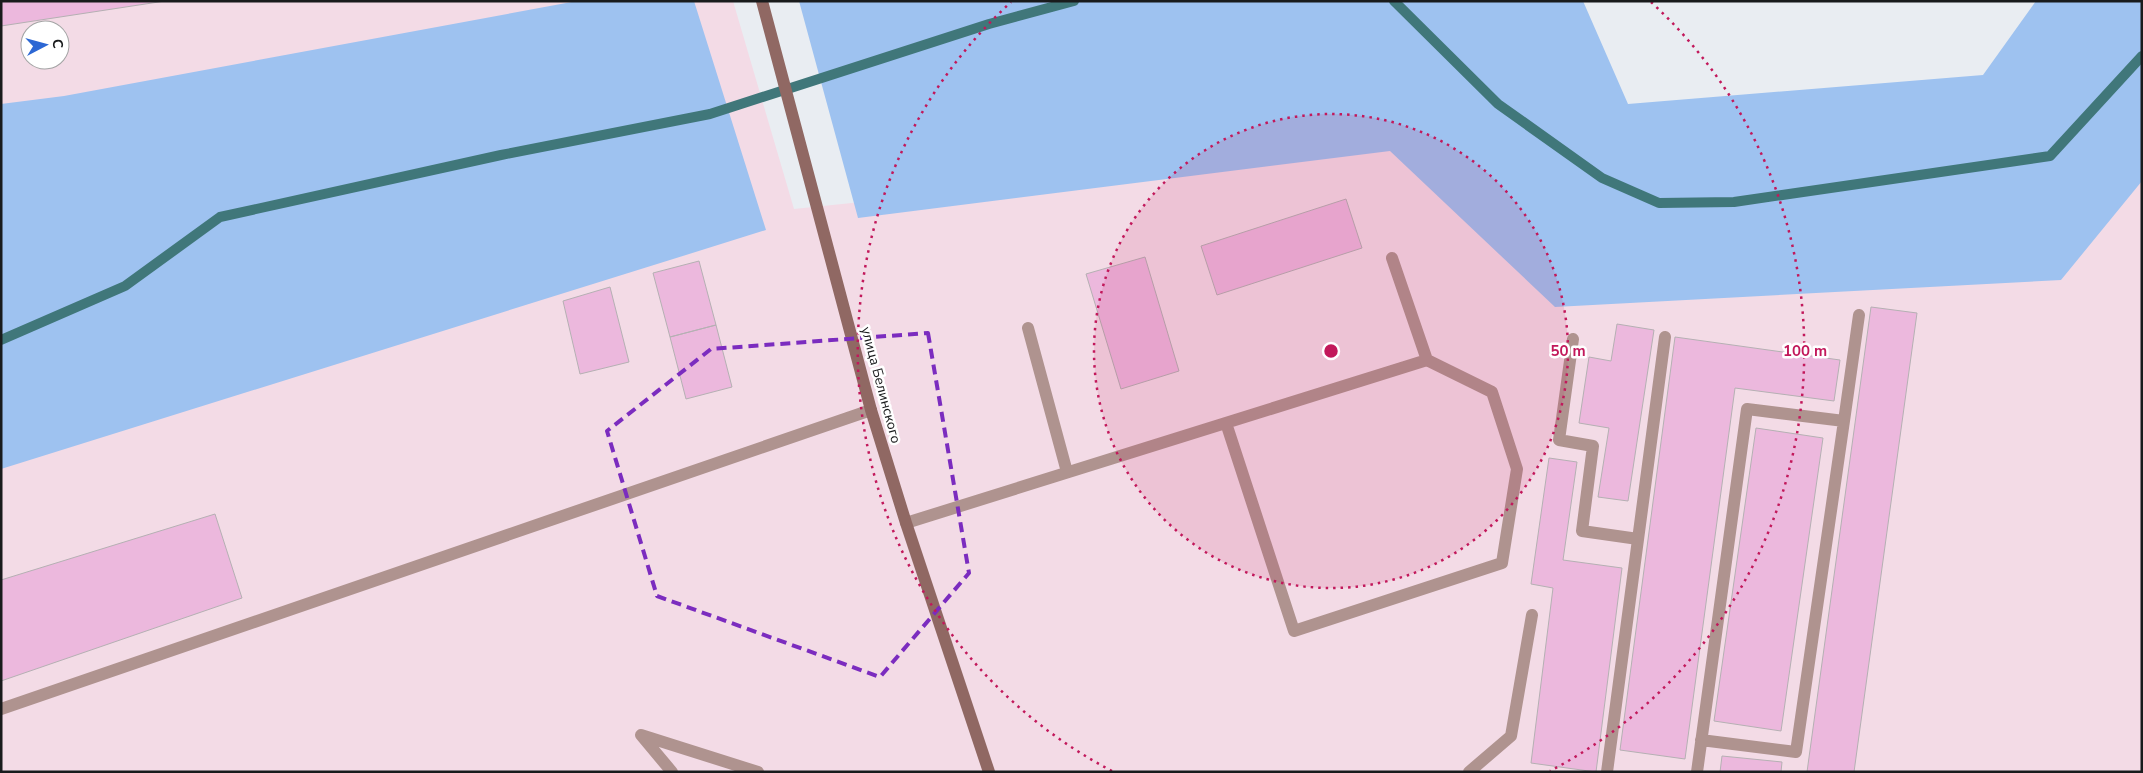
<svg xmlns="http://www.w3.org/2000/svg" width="2143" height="773" viewBox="0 0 2143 773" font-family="'Nunito Sans',sans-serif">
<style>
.industrial{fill:#f3dbe6;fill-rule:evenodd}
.forest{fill:#9ec2f0}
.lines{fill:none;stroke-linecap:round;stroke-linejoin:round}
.stream{stroke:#40777a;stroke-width:10}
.building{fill:#ecb8dd;stroke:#b5b0b3}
.lane{stroke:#af938f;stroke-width:12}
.secondary{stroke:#906863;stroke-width:12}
.marked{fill:none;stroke:#7b2cbf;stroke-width:4;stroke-dasharray:10 6;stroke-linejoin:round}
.ring{fill:none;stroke:#c2185b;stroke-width:2.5;stroke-dasharray:2.5 5}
.labels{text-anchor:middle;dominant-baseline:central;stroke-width:5;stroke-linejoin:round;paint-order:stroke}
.street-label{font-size:14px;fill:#191b1c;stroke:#fff}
.centre{fill:#c2185b;stroke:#fff;stroke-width:2.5}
.ring-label{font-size:15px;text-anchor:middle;font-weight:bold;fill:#c2185b;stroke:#fff;stroke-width:5;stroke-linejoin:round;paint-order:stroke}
</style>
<rect width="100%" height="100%" fill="#e9edf2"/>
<path class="industrial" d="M 1,1 L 733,1 L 794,209 L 2032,80 L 2142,32 L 2142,772 L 1,772 ZM 30,30 L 60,30 L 60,60 L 30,60 Z"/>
<path class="forest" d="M 577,1 L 694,1 L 766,230 L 1,469 L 1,104 L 64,96 Z
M 799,1 L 1583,1 L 1628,104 L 1983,75 L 2036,1 L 2142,1 L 2142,181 L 2061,280 L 1555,307 L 1390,151 L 858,218 Z"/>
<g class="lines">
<path class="stream" d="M 1394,1 L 1498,104 L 1602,178 L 1659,203 L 1734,202 L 2050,156 L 2142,56
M 1,340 L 125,286 L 220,217 L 501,155 L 710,114 L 989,24 L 1074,1"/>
</g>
<path class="building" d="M 1,1 L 165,1 L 1,26 Z
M 1346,199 L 1362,248 L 1217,295 L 1201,246 Z
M 1145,257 L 1179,371 L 1121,389 L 1086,274 Z
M 699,261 L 716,325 L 670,337 L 653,273 Z
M 610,287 L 629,362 L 580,374 L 563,301 Z
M 1871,307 L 1917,313 L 1854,772 L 1807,772 Z
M 1617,324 L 1654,330 L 1628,501 L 1598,497 L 1609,428 L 1579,423 L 1589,357 L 1611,361 Z
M 716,325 L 732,387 L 686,399 L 670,337 Z
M 1675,337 L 1840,360 L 1834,401 L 1735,388 L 1685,759 L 1620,750 Z
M 1756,428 L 1823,438 L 1781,731 L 1714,721 Z
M 1549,458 L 1577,462 L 1563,560 L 1622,568 L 1596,772 L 1531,763 L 1553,588 L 1531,584 Z
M 215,514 L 242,598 L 1,681 L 1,580 Z
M 1722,756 L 1782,762 L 1781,772 L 1720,772 Z"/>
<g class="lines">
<path class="lane" d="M 1028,328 L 1067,472
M 1573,339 L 1559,440 L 1593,446 L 1582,531 L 1638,539
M 1226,423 L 1294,631 L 1502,563 L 1517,469 L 1492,392 L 1427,360 L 1392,258
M 906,523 L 1427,360
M 1,709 L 871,410
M 1701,740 L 1796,752 L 1844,421
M 672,772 L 641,735 L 758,772
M 1469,772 L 1511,736 L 1532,615
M 1607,772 L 1665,337
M 1697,772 L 1747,409 L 1844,421 L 1859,315"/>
<path class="secondary" d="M 762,1 L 871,410 L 906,523 L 989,772"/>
</g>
<path class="marked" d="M 928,333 L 969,573 L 880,677 L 657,596 L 607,431 L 711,349 Z"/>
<circle cx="1331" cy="351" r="237" fill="#c2185b" fill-opacity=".12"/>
<g class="ring">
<circle cx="1331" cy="351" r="237"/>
<path d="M1112 771A474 474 0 0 1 1011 2M1651 2A474 474 0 0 1 1550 771"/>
</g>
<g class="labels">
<g class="street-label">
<text transform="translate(881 385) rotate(75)">улица Белинского</text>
</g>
</g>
<circle cx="1331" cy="351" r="8" class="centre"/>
<g class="ring-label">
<text x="1568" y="356">50 m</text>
<text x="1805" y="356">100 m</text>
</g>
<rect width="2143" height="773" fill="none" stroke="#191b1c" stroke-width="5"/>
<g transform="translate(45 45) rotate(84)"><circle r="24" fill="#ffffff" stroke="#a3a4a4"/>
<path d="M0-4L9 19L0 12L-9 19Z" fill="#2c67d4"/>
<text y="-8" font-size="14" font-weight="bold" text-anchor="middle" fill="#191b1c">С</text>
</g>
</svg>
